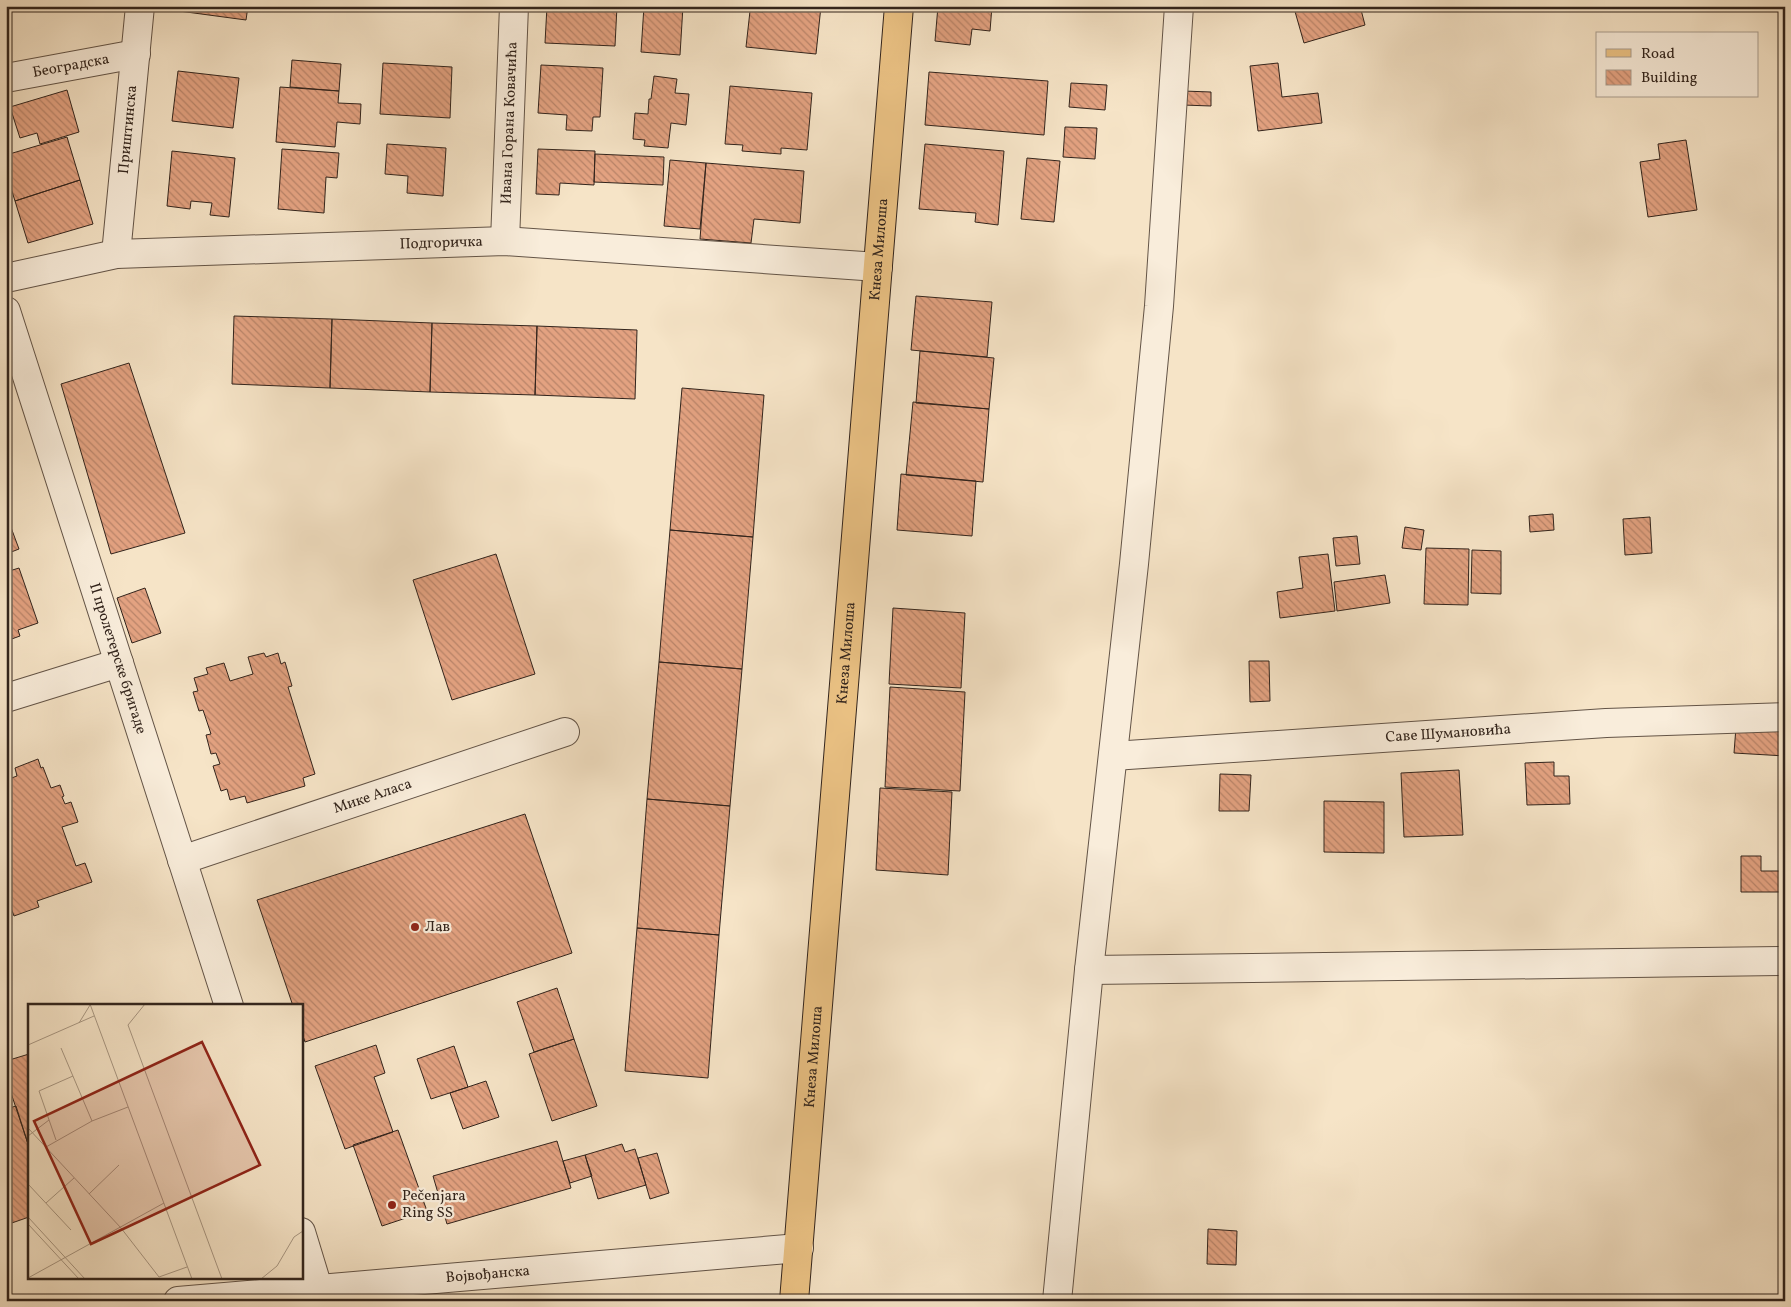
<svg xmlns="http://www.w3.org/2000/svg" width="1791" height="1307" viewBox="0 0 1791 1307" font-family="Vollkorn,serif">
<style>
.building{fill:url(#building-back-hatch);stroke:#32241c}
.lines{fill:none;stroke-linecap:round;stroke-linejoin:round}
.minor-casing{stroke:#635447;stroke-width:30}
.major-casing{stroke:#32241c;stroke-width:30}
.minor{stroke:#f9eddb;stroke-width:28}
.major{stroke:#ebc284;stroke-width:28}
.poi-dot{fill:#8f2418;stroke:#f9eddb;stroke-width:2}
.labels{text-anchor:middle;dominant-baseline:central;stroke-width:4.5;stroke-linejoin:round;paint-order:stroke}
.street-label{font-size:15px;fill:#32241c;stroke:#f9eddb}
.poi-label{font-size:15px;fill:#32241c;stroke:#f9eddb;text-anchor:start}
.inset-road{fill:none;stroke:#a89783;stroke-width:1}
.view{fill:#8f2418;fill-opacity:0.15;stroke:#8f2418;stroke-width:2.5}
.inset-edge{fill:none;stroke:#32241c;stroke-width:2.5}
</style>
<defs>
<pattern id="building-back-hatch" width="6" height="6" patternUnits="userSpaceOnUse" patternTransform="scale(1.25)"><rect width="6" height="6" fill="#e3a281"/><path d="M-1 5l2 2M0 0l6 6M5-1l2 2" fill="none" stroke="#b98469"/></pattern>
</defs>
<rect width="100%" height="100%" fill="#f6e4c7"/>
<filter id="stains"><feTurbulence type="fractalNoise" baseFrequency=".004" numOctaves="4"/><feColorMatrix values="0 0 0 0 .2 0 0 0 0 .09 0 0 0 0 .02 0 0 0 .5 -.17"/></filter>
<radialGradient id="worn" r=".72"><stop offset=".6" stop-color="#630" stop-opacity="0"/><stop offset="1" stop-color="#630" stop-opacity=".3"/></radialGradient>
<path class="building" d="M 179,6 L 248,6 L 246,20 L 179,11 Z
M 547,6 L 617,6 L 615,46 L 545,43 Z
M 644,6 L 683,6 L 680,55 L 641,52 Z
M 683,6 L 731,6 L 731,11 L 683,8 Z
M 763,6 L 821,6 L 816,54 L 746,47 L 750,11 L 763,12 Z
M 938,6 L 992,6 L 990,31 L 972,29 L 970,45 L 935,41 Z
M 1301,6 L 1360,6 L 1365,25 L 1304,43 L 1294,8 Z
M 292,60 L 341,64 L 339,91 L 290,87 Z
M 383,63 L 452,67 L 450,118 L 380,114 Z
M 1278,63 L 1282,97 L 1318,93 L 1322,123 L 1258,131 L 1250,66 Z
M 541,65 L 603,68 L 600,117 L 593,117 L 592,131 L 566,130 L 567,115 L 538,113 Z
M 178,71 L 239,78 L 233,128 L 172,121 Z
M 929,72 L 1048,81 L 1044,135 L 925,125 Z
M 654,76 L 677,79 L 675,93 L 689,94 L 686,125 L 671,123 L 668,148 L 644,146 L 645,140 L 633,139 L 635,113 L 648,114 L 649,99 L 651,99 Z
M 1071,83 L 1107,85 L 1105,110 L 1069,107 Z
M 730,86 L 812,93 L 807,150 L 781,148 L 781,154 L 742,151 L 743,145 L 725,144 Z
M 280,87 L 339,91 L 338,103 L 361,104 L 360,124 L 337,122 L 335,147 L 276,142 Z
M 67,90 L 79,132 L 40,144 L 37,133 L 20,138 L 10,107 Z
M 1183,91 L 1211,92 L 1211,106 L 1183,105 Z
M 1065,127 L 1097,128 L 1095,159 L 1063,157 Z
M 67,137 L 80,180 L 15,201 L 6,172 L 6,155 Z
M 1686,140 L 1697,210 L 1648,217 L 1640,162 L 1660,159 L 1658,144 Z
M 387,144 L 446,148 L 443,196 L 407,193 L 408,176 L 385,174 Z
M 925,144 L 1004,151 L 998,225 L 975,222 L 976,213 L 919,209 Z
M 282,149 L 339,153 L 337,178 L 326,177 L 324,213 L 278,209 Z
M 538,149 L 595,151 L 594,185 L 560,183 L 559,195 L 536,194 Z
M 172,151 L 235,158 L 229,217 L 210,215 L 212,203 L 191,201 L 190,209 L 167,206 Z
M 595,154 L 664,157 L 663,185 L 594,182 Z
M 1027,158 L 1060,161 L 1054,222 L 1021,219 Z
M 670,160 L 706,163 L 700,229 L 664,226 Z
M 706,163 L 804,171 L 800,223 L 754,219 L 751,243 L 700,239 Z
M 80,180 L 93,224 L 28,243 L 15,201 Z
M 916,296 L 992,302 L 987,357 L 911,350 Z
M 234,316 L 332,319 L 330,388 L 232,384 Z
M 332,319 L 432,323 L 430,392 L 330,388 Z
M 432,323 L 537,326 L 535,395 L 430,392 Z
M 537,326 L 637,330 L 635,399 L 535,395 Z
M 920,351 L 994,358 L 989,409 L 916,403 Z
M 129,363 L 185,533 L 111,554 L 61,384 Z
M 682,388 L 764,395 L 753,537 L 670,530 Z
M 913,402 L 989,409 L 983,482 L 906,475 Z
M 901,474 L 976,481 L 972,536 L 897,530 Z
M 6,514 L 19,549 L 6,554 Z
M 1553,514 L 1554,530 L 1530,532 L 1529,516 Z
M 1650,517 L 1652,553 L 1625,555 L 1623,519 Z
M 1405,527 L 1424,530 L 1421,550 L 1402,548 Z
M 670,530 L 753,537 L 742,669 L 659,662 Z
M 1357,536 L 1360,564 L 1336,566 L 1333,538 Z
M 1426,548 L 1469,549 L 1468,605 L 1424,604 Z
M 1472,550 L 1501,551 L 1501,594 L 1471,593 Z
M 496,554 L 535,674 L 452,700 L 413,580 Z
M 1328,554 L 1335,611 L 1280,618 L 1277,592 L 1303,588 L 1299,557 Z
M 19,568 L 38,623 L 18,630 L 20,636 L 6,641 L 6,572 Z
M 1385,575 L 1390,603 L 1337,611 L 1334,582 Z
M 145,588 L 161,633 L 132,643 L 117,598 Z
M 893,608 L 965,613 L 961,688 L 889,684 Z
M 264,653 L 266,657 L 278,653 L 281,664 L 285,662 L 292,686 L 288,687 L 315,774 L 303,778 L 305,786 L 247,803 L 245,796 L 230,800 L 227,789 L 221,791 L 213,766 L 220,764 L 216,753 L 211,754 L 206,735 L 211,734 L 203,710 L 199,711 L 193,692 L 198,691 L 194,678 L 208,674 L 206,668 L 224,663 L 230,681 L 253,674 L 248,657 Z
M 1249,661 L 1269,661 L 1270,701 L 1250,702 Z
M 659,662 L 742,669 L 730,806 L 647,799 Z
M 890,687 L 965,692 L 960,791 L 885,787 Z
M 1736,727 L 1785,730 L 1785,756 L 1734,753 Z
M 38,759 L 41,768 L 43,767 L 51,788 L 60,785 L 64,796 L 62,797 L 65,804 L 71,802 L 78,822 L 62,827 L 76,866 L 85,863 L 92,882 L 37,901 L 39,907 L 14,916 L 6,895 L 6,780 L 17,776 L 15,768 Z
M 1554,762 L 1554,776 L 1569,776 L 1570,804 L 1527,805 L 1525,763 Z
M 1459,770 L 1463,835 L 1404,837 L 1401,773 Z
M 1220,774 L 1251,775 L 1249,811 L 1219,811 Z
M 880,788 L 952,792 L 948,875 L 876,870 Z
M 647,799 L 730,806 L 719,935 L 637,928 Z
M 1324,801 L 1384,802 L 1384,853 L 1324,852 Z
M 525,814 L 572,953 L 305,1042 L 301,1030 L 301,1006 L 293,1006 L 257,900 Z
M 1741,856 L 1761,856 L 1761,871 L 1785,871 L 1785,892 L 1741,892 Z
M 637,928 L 719,935 L 708,1078 L 625,1071 Z
M 557,988 L 574,1039 L 534,1052 L 517,1002 Z
M 574,1039 L 597,1106 L 552,1121 L 529,1054 Z
M 376,1045 L 385,1073 L 374,1077 L 393,1132 L 345,1149 L 315,1066 Z
M 454,1046 L 468,1087 L 431,1099 L 417,1059 Z
M 29,1054 L 29,1147 L 6,1078 L 6,1061 Z
M 486,1081 L 499,1117 L 463,1129 L 450,1093 Z
M 16,1106 L 29,1147 L 29,1217 L 6,1225 L 6,1109 Z
M 398,1130 L 427,1211 L 382,1226 L 353,1145 Z
M 557,1141 L 571,1188 L 447,1224 L 433,1176 Z
M 622,1144 L 625,1152 L 635,1149 L 646,1185 L 598,1199 L 585,1155 Z
M 657,1153 L 669,1193 L 650,1199 L 638,1158 Z
M 585,1155 L 592,1176 L 570,1183 L 563,1161 Z
M 1208,1229 L 1237,1231 L 1236,1265 L 1207,1264 Z"/>
<g class="lines">
<defs>
<g id="minor">
<path id="s1" d="M 6,78 L 136,54"/>
<path id="s2" d="M 505,241 L 514,6"/>
<path id="s3" d="M 116,254 L 140,6"/>
<path id="s4" d="M 6,278 L 116,254 L 505,241 L 878,267"/>
<path id="s5" d="M 6,311 L 229,1006"/>
<path d="M 6,698 L 119,663"/>
<path id="s6" d="M 1113,756 L 1606,723 L 1785,717"/>
<path id="s7" d="M 182,860 L 565,732"/>
<path d="M 1089,970 L 1785,961"/>
<path d="M 301,1232 L 322,1301"/>
<path id="s8" d="M 178,1301 L 799,1248"/>
<path d="M 1057,1301 L 1089,970 L 1134,564 L 1159,306 L 1179,6"/>
</g>
<g id="major">
<path id="s9" d="M 794,1301 L 899,6"/>
</g>
</defs>
<use href="#minor" class="minor-casing"/>
<use href="#major" class="major-casing"/>
<use href="#minor" class="minor"/>
<use href="#major" class="major"/>
</g>
<g class="poi-dot">
<circle cx="415" cy="927" r="5"/>
<circle cx="392" cy="1205" r="5"/>
</g>
<g class="labels">
<g class="street-label">
<text stroke="none"><textPath href="#s1" startOffset="66">Београдска</textPath></text>
<text stroke="none"><textPath href="#s2" startOffset="118">Ивана Горана Ковачића</textPath></text>
<text stroke="none"><textPath href="#s3" startOffset="125">Приштинска</textPath></text>
<text stroke="none"><textPath href="#s4" startOffset="438">Подгоричка</textPath></text>
<text stroke="none"><textPath href="#s9" startOffset="1055">Кнеза Милоша</textPath></text>
<text stroke="none"><textPath href="#s9" startOffset="650">Кнеза Милоша</textPath></text>
<text stroke="none"><textPath href="#s5" startOffset="365">II пролетерске бригаде</textPath></text>
<text stroke="none"><textPath href="#s6" startOffset="336">Саве Шумановића</textPath></text>
<text stroke="none"><textPath href="#s7" startOffset="201">Мике Аласа</textPath></text>
<text stroke="none"><textPath href="#s9" startOffset="245">Кнеза Милоша</textPath></text>
<text stroke="none"><textPath href="#s8" startOffset="311">Војвођанска</textPath></text>
</g>
<g class="poi-label">
<text x="425" y="927">Лав</text>
<text x="402" y="1196">Pečenjara<tspan x="402" dy="17">Ring SS</tspan></text>
</g>
</g>
<g transform="translate(28 1004)">
<rect width="275" height="275" fill="#f6e4c7"/>
<path class="inset-road" d="M 62,0 L 164,275M 117,0 L 100,21 L 194,275M 51,19 L 62,1M 0,41 L 66,12M 33,44 L 64,117M 0,124 L 93,224 L 131,273 L 159,263M 0,132 L 21,116M 28,136 L 11,87 L 45,72M 18,143 L 64,117 L 100,103M 0,180 L 43,226M 61,190 L 91,161M 18,199 L 46,174M 0,213 L 57,275M 0,220 L 51,275M 0,274 L 136,199M 233,275 L 249,262 L 266,233 L 275,227"/>
<path class="view" d="M 174,38 L 232,161 L 63,240 L 6,117 Z"/>
<rect width="275" height="275" class="inset-edge"/>
</g>
<rect width="1791" height="1307" fill="none" stroke="#f6e4c7" stroke-width="25"/>
<rect x="8" y="8" width="1776" height="1292" fill="none" stroke="#32241c" stroke-width="2.5"/>
<rect x="12" y="12" width="1766" height="1282" fill="none" stroke="#32241c"/>
<rect x="1596" y="32" width="162" height="65" fill="#f9eddb" stroke="#a99d8f"/>
<rect x="1606" y="49" width="25" height="8" fill="#ebc284" stroke="#a99d8f"/>
<text x="1641" y="58" font-size="15" fill="#32241c">Road</text>
<rect x="1606" y="70" width="25" height="15" fill="url(#building-back-hatch)" stroke="#a99d8f"/>
<text x="1641" y="82" font-size="15" fill="#32241c">Building</text>
<rect width="100%" height="100%" filter="url(#stains)"/>
<rect width="100%" height="100%" fill="url(#worn)"/>
</svg>
